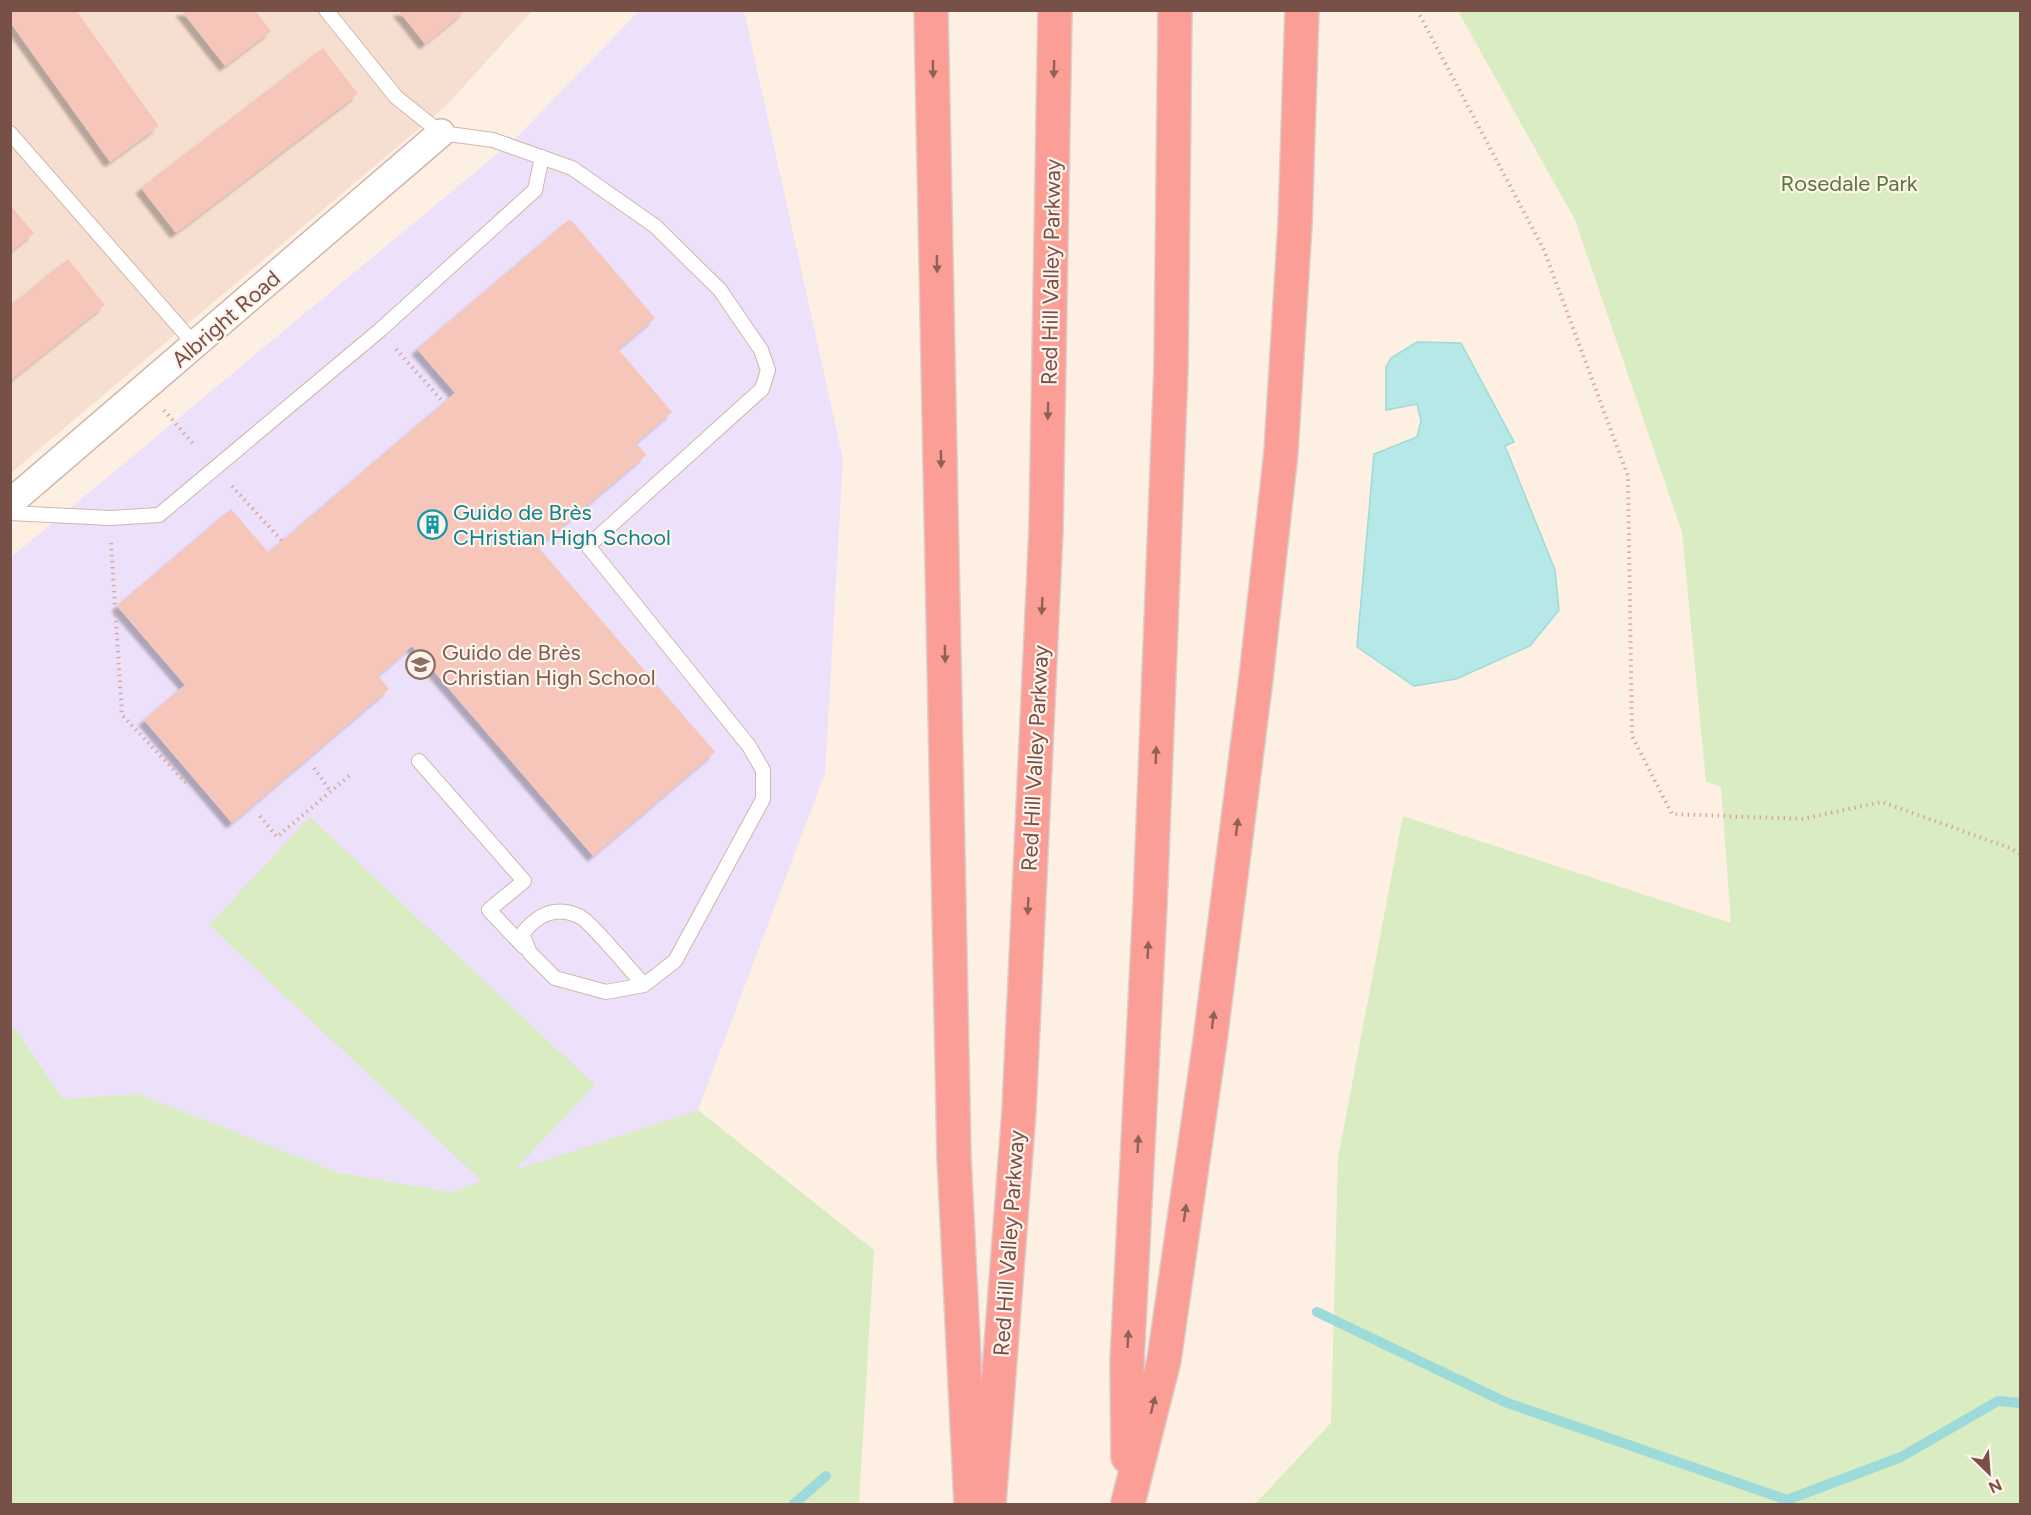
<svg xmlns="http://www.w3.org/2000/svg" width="2031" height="1515" viewBox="0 0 2031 1515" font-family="Figtree,sans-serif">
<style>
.residential{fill:#f6dfd1}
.education{fill:#ece0fa}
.green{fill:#daecc1}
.water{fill:#b6e8e7;stroke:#9cdbd9;stroke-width:1.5}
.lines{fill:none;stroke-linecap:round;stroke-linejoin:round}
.stream{stroke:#9cdbd9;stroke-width:10}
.building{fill:#f5c6b9;filter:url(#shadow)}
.lane-casing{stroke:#d2b6ab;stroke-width:16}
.street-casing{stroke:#d2b6ab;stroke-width:30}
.highway-casing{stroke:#d9cecb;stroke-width:36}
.path{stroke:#daa99c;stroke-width:4;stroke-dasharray:1.5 4.5;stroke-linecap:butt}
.lane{stroke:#fff;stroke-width:14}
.street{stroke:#fff;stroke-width:27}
.highway{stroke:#fb9f96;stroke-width:33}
.oneway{fill:#916057}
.labels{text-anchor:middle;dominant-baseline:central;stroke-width:4.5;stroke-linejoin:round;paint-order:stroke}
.park-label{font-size:22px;fill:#58783c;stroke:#fff3eb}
.street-label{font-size:22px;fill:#775047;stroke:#fff3eb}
.culture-label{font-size:22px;fill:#0d838f;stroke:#fff3eb;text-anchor:start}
.education-label{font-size:22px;fill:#785e54;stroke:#fff3eb;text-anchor:start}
</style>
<defs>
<filter id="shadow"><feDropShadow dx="-5.5" dy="5.5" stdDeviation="1.5" flood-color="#0004"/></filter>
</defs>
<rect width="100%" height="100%" fill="#feefe3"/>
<path class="residential" d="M 11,11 L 532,11 L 447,105 L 11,473 Z"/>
<path class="education" d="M 639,11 L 744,11 L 843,459 L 825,773 L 698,1110 L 451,1192 L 339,1173 L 139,1094 L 63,1099 L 11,1023 L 10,558 L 515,139 Z"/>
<path class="green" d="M 1458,11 L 2020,11 L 2020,1504 L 1255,1504 L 1331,1423 L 1338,1158 L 1403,816 L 1731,923 L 1721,787 L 1706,782 L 1682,532 L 1575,220 Z
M 310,817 L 595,1085 L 515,1170 L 698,1110 L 874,1250 L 859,1504 L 11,1504 L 11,1023 L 63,1099 L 139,1094 L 339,1173 L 451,1192 L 482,1181 L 209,925 Z"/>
<path class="water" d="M 1417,342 L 1461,343 L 1514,442 L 1505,446 L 1555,570 L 1559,610 L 1530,646 L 1456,679 L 1414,686 L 1357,647 L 1374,454 L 1417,437 L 1421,421 L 1417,404 L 1386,410 L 1386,367 L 1391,358 Z"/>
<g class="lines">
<path class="stream" d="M 1317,1312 L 1505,1402 L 1787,1500 L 1901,1457 L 1998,1401 L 2020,1403
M 794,1504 L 826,1476"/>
</g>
<path class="building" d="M 10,10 L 76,10 L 159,126 L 110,162 L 12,25 L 10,26 Z
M 181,10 L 255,10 L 271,31 L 225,66 Z
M 398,10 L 466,10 L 425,44 Z
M 323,48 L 358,94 L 176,233 L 141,188 Z
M 10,205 L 34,233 L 10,252 Z
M 570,219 L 655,318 L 618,349 L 672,412 L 636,443 L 646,455 L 538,547 L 715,752 L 593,856 L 412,646 L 378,676 L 389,689 L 232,823 L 144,720 L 185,685 L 117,606 L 231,509 L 268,552 L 282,541 L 455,393 L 417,349 Z
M 68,259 L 105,305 L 10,381 L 10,306 Z"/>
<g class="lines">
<defs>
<path id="lane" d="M 326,10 L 396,97 L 441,133 L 493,140 L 572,168 L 655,226 L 720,290 L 761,350 L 768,370 L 762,389 L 588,546 L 749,746 L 763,770 L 763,799 L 675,961 L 644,985 L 606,992 L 555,978 L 530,953 L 522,934 C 537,915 555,905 579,916 C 589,920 633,973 644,985
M 10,133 L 195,345
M 10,513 L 110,518 L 159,515 L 380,330 L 535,190 L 542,157
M 419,761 L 524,881 L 489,910 L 524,947"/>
<path id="street" d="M 10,503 L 441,133"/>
<path id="highway" d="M 931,10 L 954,1157 L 971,1504
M 1128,1457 L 1127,1362 L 1150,905 L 1171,368 L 1175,10
M 1128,1503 L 1164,1360 L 1210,1041 L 1256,678 L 1281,452 L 1295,224 L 1302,10
M 989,1504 L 1019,1111 L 1046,529 L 1055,10"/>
</defs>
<use href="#lane" class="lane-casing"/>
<use href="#street" class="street-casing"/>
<use href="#highway" class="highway-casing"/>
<path class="path" d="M 1417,10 L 1544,250 L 1628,476 L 1632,736 L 1672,814 L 1802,819 L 1882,802 L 2010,848 L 2020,854
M 396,349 L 443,402
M 164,410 L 195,446
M 232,486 L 282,541
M 111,543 L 122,715 L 189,786
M 314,768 L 331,792
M 260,816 L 277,837 L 350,775"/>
<use href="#lane" class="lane"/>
<use href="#street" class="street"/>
<use href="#highway" class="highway"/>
</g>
<defs><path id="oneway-solid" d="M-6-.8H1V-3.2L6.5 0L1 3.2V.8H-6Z" transform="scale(1.5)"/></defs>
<g class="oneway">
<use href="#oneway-solid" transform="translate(933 69) rotate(89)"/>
<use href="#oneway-solid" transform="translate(1054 69) rotate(91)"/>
<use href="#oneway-solid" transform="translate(937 264) rotate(89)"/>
<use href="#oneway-solid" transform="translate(1048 411) rotate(91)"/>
<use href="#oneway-solid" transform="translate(941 459) rotate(89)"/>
<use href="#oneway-solid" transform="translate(1042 606) rotate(93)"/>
<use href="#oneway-solid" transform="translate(945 654) rotate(89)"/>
<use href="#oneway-solid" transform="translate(1156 755) rotate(-88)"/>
<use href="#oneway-solid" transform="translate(1237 827) rotate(-83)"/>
<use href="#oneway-solid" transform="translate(1028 906) rotate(93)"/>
<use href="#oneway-solid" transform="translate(1148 950) rotate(-87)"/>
<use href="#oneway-solid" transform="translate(1213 1020) rotate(-83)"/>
<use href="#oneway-solid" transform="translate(1138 1144) rotate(-87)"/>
<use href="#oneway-solid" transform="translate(1185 1213) rotate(-82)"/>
<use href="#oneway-solid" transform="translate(1128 1339) rotate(-87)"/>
<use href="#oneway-solid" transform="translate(1153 1405) rotate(-76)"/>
</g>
<defs>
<symbol id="building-ring" viewBox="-11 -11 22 22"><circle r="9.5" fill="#fff3eb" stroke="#0f9aa8" stroke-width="1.5"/><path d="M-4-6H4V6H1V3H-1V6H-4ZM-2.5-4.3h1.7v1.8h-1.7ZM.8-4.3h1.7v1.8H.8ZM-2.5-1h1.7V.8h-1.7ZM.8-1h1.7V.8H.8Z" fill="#0f9aa8"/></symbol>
<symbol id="school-ring" viewBox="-11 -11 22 22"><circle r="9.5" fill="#fff3eb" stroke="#8d6e63" stroke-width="1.5"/><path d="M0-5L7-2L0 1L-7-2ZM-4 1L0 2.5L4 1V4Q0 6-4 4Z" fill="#8d6e63"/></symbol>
</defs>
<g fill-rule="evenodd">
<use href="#building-ring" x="416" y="508" width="33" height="33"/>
<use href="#school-ring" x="404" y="648" width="33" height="33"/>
</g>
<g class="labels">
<g class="park-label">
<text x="1849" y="183">Rosedale Park</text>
</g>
<g class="street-label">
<text transform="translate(1051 272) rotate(-89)">Red Hill Valley Parkway</text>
<text transform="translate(226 319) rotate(-41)">Albright Road</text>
<text transform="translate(1035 758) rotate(-87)">Red Hill Valley Parkway</text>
<text transform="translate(1009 1243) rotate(-86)">Red Hill Valley Parkway</text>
</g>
<g class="culture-label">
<text x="453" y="512">Guido de Brès<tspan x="453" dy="25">CHristian High School</tspan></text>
</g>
<g class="education-label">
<text x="442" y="652">Guido de Brès<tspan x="442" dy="25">Christian High School</tspan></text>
</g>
</g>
<rect width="2031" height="1515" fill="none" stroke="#775047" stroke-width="24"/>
<g transform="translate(1989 1473) rotate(155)" stroke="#fff3eb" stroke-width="4.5" paint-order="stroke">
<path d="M0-4.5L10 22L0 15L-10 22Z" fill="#775047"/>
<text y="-9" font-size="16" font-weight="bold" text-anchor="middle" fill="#775047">N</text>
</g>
</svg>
